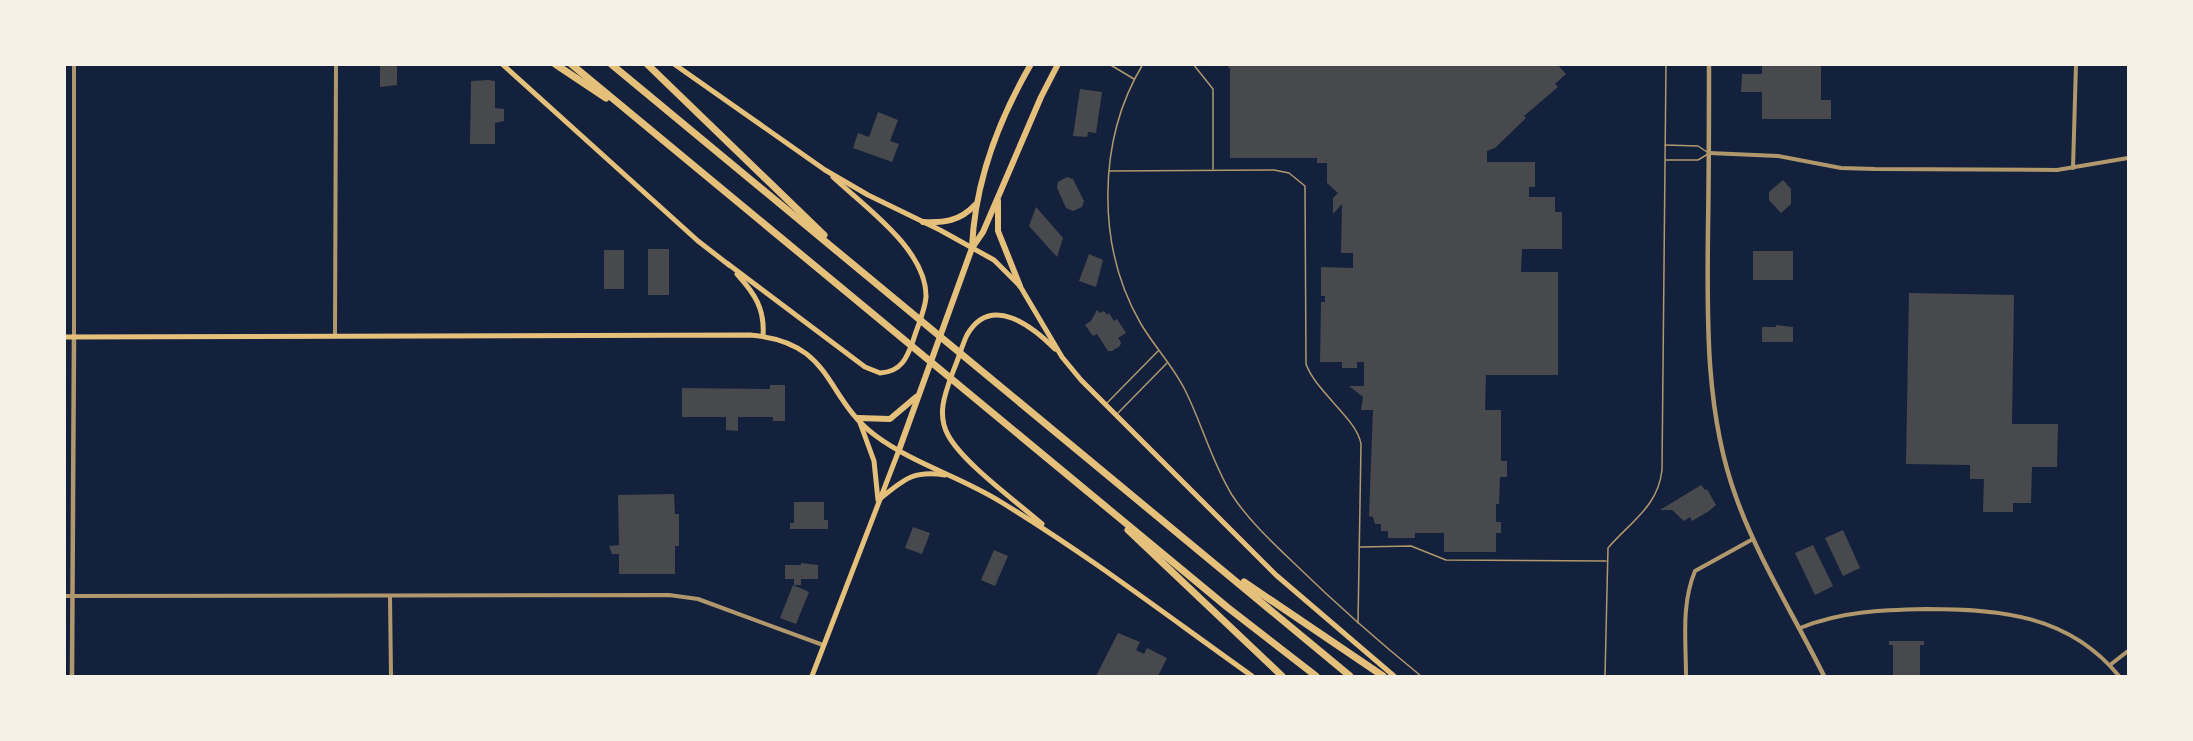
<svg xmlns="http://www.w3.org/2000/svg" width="2193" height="741" font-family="'PT Sans Narrow',sans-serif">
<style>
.building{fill:#48494c}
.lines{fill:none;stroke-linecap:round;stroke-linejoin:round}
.service{stroke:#b1986c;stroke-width:1.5}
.minor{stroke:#b1986c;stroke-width:4}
.tertiary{stroke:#b1986c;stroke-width:4.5}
.secondary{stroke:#e5c07b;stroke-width:5}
.primary{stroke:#e5c07b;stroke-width:6}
.motorway{stroke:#e5c07b;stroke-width:7}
</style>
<rect width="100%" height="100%" fill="#14213d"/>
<g class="building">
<polygon points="380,64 397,64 397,85 380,87"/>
<polygon points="1226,64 1557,64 1566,74 1555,84 1558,87 1524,116 1526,118 1495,148 1487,151 1487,162 1535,162 1535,187 1529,187 1529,197 1555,197 1555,212 1562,212 1562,249 1522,249 1521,272 1558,272 1558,375 1486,375 1485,410 1501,410 1501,461 1507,461 1507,477 1500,477 1499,504 1496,504 1496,522 1501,522 1501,533 1496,533 1496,552 1444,552 1444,533 1415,533 1415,538 1388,538 1388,531 1381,531 1381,524 1375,524 1373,517 1369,516 1373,410 1361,410 1363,397 1349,386 1364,386 1364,362 1357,362 1357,368 1342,368 1342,362 1320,362 1321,302 1325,302 1325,296 1321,296 1321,267 1353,268 1353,253 1341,253 1342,204 1333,214 1333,198 1338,193 1327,183 1327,163 1317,163 1317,158 1230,158 1230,69"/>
<polygon points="1762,64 1821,64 1821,100 1831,100 1831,119 1762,119 1762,92 1741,92 1742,74 1762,74"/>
<polygon points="488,80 495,81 495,108 504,109 504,121 495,123 495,144 470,144 471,81"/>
<polygon points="1080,89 1102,92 1096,133 1088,132 1087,137 1073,136"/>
<polygon points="878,112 898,120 890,141 899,144 892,162 853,148 858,133 869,137"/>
<polygon points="1067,177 1073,179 1084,201 1082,207 1073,211 1066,208 1057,188 1058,182"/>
<polygon points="1783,180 1791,189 1791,204 1781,213 1769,200 1769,192"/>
<polygon points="1036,207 1063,238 1057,257 1029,226"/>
<rect x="648" y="249" width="21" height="46"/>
<rect x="604" y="250" width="20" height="39"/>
<rect x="1753" y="251" width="40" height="29"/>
<polygon points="1089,254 1103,260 1096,287 1079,281"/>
<polygon points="1909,293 2014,295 2012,424 2058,424 2057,467 2032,467 2031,503 2013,503 2013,512 1983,512 1984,479 1970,479 1970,465 1906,464"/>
<polygon points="1097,310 1100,313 1104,311 1107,315 1109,313 1114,321 1117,319 1126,333 1118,338 1121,342 1120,346 1112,351 1108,351 1097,334 1093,336 1085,325 1091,321"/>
<polygon points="1776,325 1793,327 1793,342 1762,342 1762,327 1776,327"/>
<polygon points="770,385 785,385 785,421 773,421 773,417 738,417 738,431 726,430 726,417 682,417 682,388 770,389"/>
<polygon points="1701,485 1705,490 1707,489 1716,505 1709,511 1692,521 1690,517 1684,521 1672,510 1660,510"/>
<polygon points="674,494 675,514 679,514 679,546 675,546 675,574 619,574 619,554 612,554 609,546 619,545 618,495"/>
<polygon points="794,502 824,502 824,520 828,520 828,529 790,529 790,523 794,523"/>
<polygon points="913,527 930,533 922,554 905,548"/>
<polygon points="1843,530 1860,568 1843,576 1825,538"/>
<polygon points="1813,545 1833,586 1815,595 1795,553"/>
<polygon points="994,550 1008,556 995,586 981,580"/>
<polygon points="801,563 818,565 818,579 801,579 801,585 794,585 794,579 785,579 785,565 801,565"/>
<polygon points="793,585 809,592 796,624 780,618"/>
<polygon points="1118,633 1140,642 1136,650 1144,654 1147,648 1167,658 1158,676 1096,676"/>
<polygon points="1889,641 1924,641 1924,645 1920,645 1920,676 1893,676 1893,645 1889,645"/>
</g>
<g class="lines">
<g class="service">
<polyline points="1109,64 1134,79"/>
<path d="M1143 64C1097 140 1096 247 1141 324 1154 346 1172 365 1184 388 1202 423 1211 461 1232 495 1249 521 1274 544 1296 565 1336 604 1378 641 1421 676"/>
<polyline points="1193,64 1213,89 1213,169"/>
<polyline points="1665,145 1698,146 1707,152"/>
<polyline points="1666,160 1698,160 1708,154"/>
<path d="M1109 171 1274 170 1289 173 1305 186 1306 364C1316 392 1357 419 1361 444L1358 623"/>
<polyline points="1107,403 1158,351"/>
<polyline points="1118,413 1167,363"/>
<polyline points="1360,547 1411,546 1446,560 1606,561"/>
<path d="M1605 676 1608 548C1630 522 1658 507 1662 470L1666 64"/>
</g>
<g class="minor">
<polyline points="74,64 74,337"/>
<polyline points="1709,153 1778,156 1841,168 1875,169 2057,170 2128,158"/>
<polyline points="2073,168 2076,64"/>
<polyline points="335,336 336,64"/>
<polyline points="64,596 669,595 698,599 823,645"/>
<polyline points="390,597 391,676"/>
<path d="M1800 628C1842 611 1882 610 1927 609 2000 609 2069 615 2119 676"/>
<polyline points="2110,665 2128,651"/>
<path d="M1686 676C1686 640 1681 605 1695 571L1753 539"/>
</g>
<g class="tertiary">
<path d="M1709 64C1709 119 1709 173 1708 228 1707 316 1705 413 1736 497 1758 559 1795 617 1824 676"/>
<polyline points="72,676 74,337"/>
</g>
<g class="secondary">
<polyline points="502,64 698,241 729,265"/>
<polyline points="674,64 825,170 868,195 940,230 994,260 1020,286 1062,357 1081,380 1276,575 1394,676"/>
<path d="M728 264 865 367 880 373C901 372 907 358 913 341 917 327 925 311 926 297 927 250 865 207 833 177"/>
<path d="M737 274C755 294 765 309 763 336"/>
<path d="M64 337 750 335C835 342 823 397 876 436 914 464 961 477 1001 502 1088 555 1169 617 1252 676"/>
<polyline points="859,420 874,461 878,500"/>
<path d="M881 498C904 479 914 470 945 475"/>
<path d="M1042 524C1017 502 963 463 948 435 936 413 946 391 954 369 959 358 962 345 967 335 991 293 1033 327 1055 349"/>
<polyline points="812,676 899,450"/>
</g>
<g class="primary">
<polyline points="998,201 998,231 1020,286"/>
<path d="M923 222C944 223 960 221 975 205"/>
<path d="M972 247C975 183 999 119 1031 64"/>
<polyline points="858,418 890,419 916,397"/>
<polyline points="899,450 972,248 983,232 1041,97 1058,64"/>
</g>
<g class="motorway">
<polyline points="555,64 606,98"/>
<polyline points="571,64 1227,607 1316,676"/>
<polyline points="611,64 1350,676"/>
<polyline points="647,64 824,235"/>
<polyline points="1128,530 1282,676"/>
<polyline points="1244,582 1383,676"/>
</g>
</g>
<rect width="2193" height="741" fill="none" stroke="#f6f1e7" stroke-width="132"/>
</svg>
